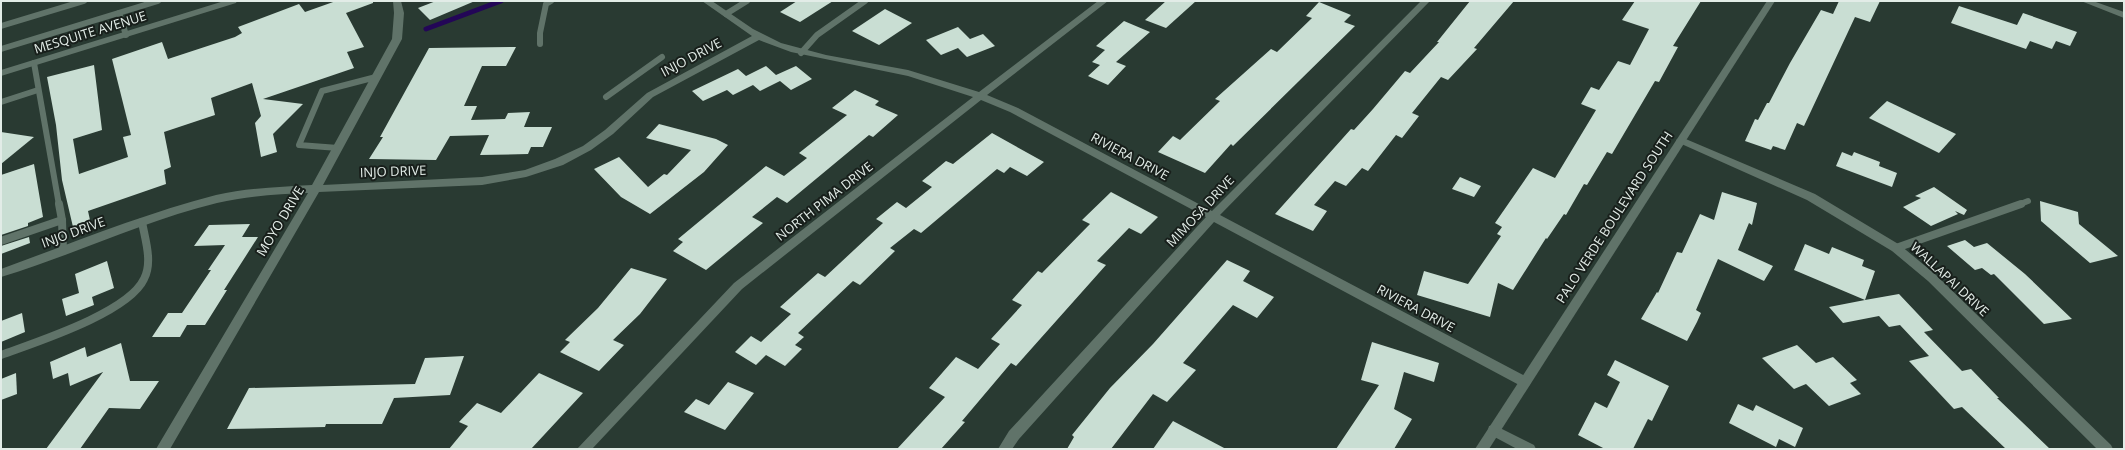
<svg xmlns="http://www.w3.org/2000/svg" width="2125" height="450" font-family="'Open Sans',sans-serif">
<style>
.lines{fill:none;stroke-linecap:round;stroke-linejoin:round}
.stream{stroke:#230657;stroke-width:5}
.building{fill:#c9ded3}
.service-far1{stroke:#607369;stroke-width:6}
.service{stroke:#607369;stroke-width:8}
.minor{fill:#607369;fill-rule:evenodd}
.tertiary{fill:#607369;fill-rule:evenodd}
.secondary{fill:#607369;fill-rule:evenodd}
.labels{text-anchor:middle;stroke-width:4;stroke-linejoin:round;paint-order:stroke}
.street-label{font-size:13px;fill:#e2ece7;stroke:#181f1b}
</style>
<rect width="100%" height="100%" fill="#293a32"/>
<g class="lines">
<polyline class="stream" points="426,29 501,1"/>
</g>
<g class="building">
<polygon points="336,1 373,1 373,3 346,13 364,47 347,52 354,68 263,99 303,104 273,134 277,152 261,157 255,123 261,116 252,83 211,98 215,115 164,132 171,167 164,170 166,184 88,211 90,220 73,227 62,180 56,125 47,77 94,65 102,130 73,139 79,174 128,157 123,137 131,135 112,59 162,42 168,59 235,37 242,33 238,27 299,4 305,12"/>
<polygon points="436,1 475,1 430,20 418,8"/>
<polygon points="797,1 833,1 800,22 780,12"/>
<polygon points="1166,1 1196,1 1166,28 1145,20"/>
<polygon points="1470,1 1514,1 1474,48 1477,49 1448,80 1441,77 1412,113 1419,116 1402,138 1396,135 1368,171 1362,168 1346,186 1335,181 1314,205 1327,211 1313,231 1275,214 1351,129 1354,130 1373,109 1405,71 1410,73 1439,42 1437,42"/>
<polygon points="1635,1 1701,1 1673,46 1678,47 1659,82 1655,81 1612,154 1607,152 1587,185 1584,184 1566,215 1564,214 1547,239 1546,238 1513,290 1498,283 1490,317 1417,295 1424,271 1468,284 1501,236 1497,234 1502,227 1495,223 1533,168 1555,178 1596,110 1581,104 1591,87 1599,90 1618,61 1630,65 1649,29 1622,20"/>
<polygon points="1839,1 1880,1 1870,22 1855,17 1804,126 1797,123 1785,150 1773,146 1771,150 1745,141 1755,119 1758,120 1767,103 1769,103 1790,63 1821,10 1833,14"/>
<polygon points="1319,2 1351,15 1344,22 1355,26 1233,146 1231,144 1205,173 1158,152 1173,136 1180,140 1220,101 1215,99 1271,49 1277,52 1312,18 1306,16"/>
<polygon points="1959,6 2017,25 2023,13 2077,32 2070,46 2056,41 2052,49 2030,41 2026,49 1951,23"/>
<polygon points="885,9 912,23 879,45 852,31"/>
<polygon points="1124,21 1150,32 1116,62 1126,66 1108,85 1088,76 1100,65 1092,62 1105,50 1096,46"/>
<polygon points="958,27 970,39 983,34 995,46 967,57 958,48 941,55 926,40"/>
<polygon points="516,47 506,66 482,66 464,106 477,106 471,120 505,119 508,113 530,112 524,127 552,127 543,147 531,147 528,154 480,155 489,135 450,136 436,160 369,159 383,137 380,137 429,48"/>
<polygon points="766,66 776,75 796,66 812,79 791,90 780,81 760,91 753,85 733,95 727,90 703,101 692,91 738,69 746,76"/>
<polygon points="855,90 879,101 875,105 898,115 873,137 869,135 787,203 777,197 752,217 763,223 706,270 673,251 683,242 678,239 766,166 784,176 807,158 799,153 847,115 832,108"/>
<polygon points="1887,101 1956,134 1939,153 1869,118"/>
<polygon points="659,124 716,139 728,145 704,172 650,214 621,197 594,169 619,157 648,187 664,174 667,175 691,150 646,138"/>
<polygon points="1,132 34,137 1,164"/>
<polygon points="992,133 1044,162 1027,176 1010,167 1004,173 997,169 921,233 914,229 890,248 895,251 860,285 853,281 798,333 804,337 795,345 802,349 785,366 766,355 756,365 735,352 751,336 761,342 791,314 780,307 818,273 825,277 883,223 876,219 897,202 906,208 932,187 922,181 946,161 953,164"/>
<polygon points="1842,152 1852,156 1854,152 1880,162 1879,166 1897,173 1892,187 1836,166"/>
<polygon points="34,164 43,217 28,223 28,226 1,235 1,175"/>
<polygon points="1460,177 1481,186 1474,197 1452,189"/>
<polygon points="1934,187 1967,210 1964,215 1955,211 1958,214 1931,226 1903,207 1921,198 1915,196"/>
<polygon points="1111,192 1158,217 1141,234 1129,228 1097,261 1106,265 1016,366 1011,363 962,421 965,422 941,449 897,449 945,397 929,388 956,357 978,369 1000,344 991,339 1022,305 1012,300 1038,271 1042,273 1090,224 1082,220"/>
<polygon points="1722,192 1757,203 1752,225 1749,223 1738,250 1773,266 1764,281 1718,259 1696,310 1701,313 1697,322 1687,341 1641,319 1657,292 1658,293 1677,252 1682,253 1700,214 1714,220"/>
<polygon points="2040,201 2078,212 2079,224 2118,256 2090,263 2041,221"/>
<polygon points="250,224 242,237 258,237 224,290 227,290 205,325 187,325 180,337 152,337 168,313 182,313 211,270 208,270 225,245 194,246 209,225"/>
<polygon points="29,237 30,243 1,254 1,246"/>
<polygon points="1965,240 1974,247 1987,243 2025,274 2072,319 2044,324 1994,274 1991,275 1982,268 1975,270 1947,246"/>
<polygon points="1805,244 1829,254 1832,247 1864,260 1862,266 1875,271 1865,300 1899,294 1933,330 1924,332 1962,371 1971,369 1999,398 1997,398 2050,449 2006,449 1962,407 1954,409 1909,361 1929,356 1900,325 1889,327 1879,316 1843,323 1829,307 1865,300 1794,270"/>
<polygon points="1227,260 1250,271 1243,281 1274,297 1257,318 1233,305 1183,363 1196,370 1167,402 1153,394 1111,449 1067,449 1074,437 1072,435 1110,388 1153,344"/>
<polygon points="107,261 114,288 92,297 94,305 66,316 62,299 79,293 75,274"/>
<polygon points="631,268 667,279 640,314 613,340 624,345 599,371 560,352 570,342 565,340 598,308"/>
<polygon points="22,313 25,332 1,342 1,321"/>
<polygon points="1372,342 1439,363 1434,382 1404,372 1394,409 1412,419 1394,449 1336,449 1379,385 1361,380"/>
<polygon points="121,343 130,381 159,381 140,409 109,408 80,449 46,449 103,372 70,386 68,373 53,379 50,362 85,347 87,357"/>
<polygon points="1797,345 1816,363 1833,357 1857,380 1850,383 1861,394 1829,406 1806,384 1794,389 1762,358"/>
<polygon points="464,356 450,395 394,398 382,424 326,424 325,427 227,429 249,388 415,384 425,358"/>
<polygon points="1615,360 1669,386 1652,421 1648,419 1633,449 1605,449 1578,435 1595,402 1607,408 1620,382 1607,375"/>
<polygon points="16,373 17,394 1,400 1,379"/>
<polygon points="539,373 583,393 531,449 449,449 468,426 459,422 477,403 501,413"/>
<polygon points="728,382 754,393 725,430 684,412 696,399 709,405"/>
<polygon points="1738,404 1753,411 1756,405 1803,428 1795,447 1779,439 1776,447 1729,423"/>
<polygon points="1173,421 1226,449 1153,449"/>
</g>
<g class="lines">
<g class="service-far1">
<polyline points="119,13 126,35"/>
<polyline points="726,14 747,1"/>
<polyline points="1,26 84,1"/>
<polyline points="540,44 540,33 546,4 551,1"/>
<polyline points="1,49 158,1"/>
<polyline points="801,53 817,35 865,1"/>
<polyline points="34,63 59,205"/>
<polyline points="606,97 662,57"/>
<polyline points="1,102 38,90"/>
<polyline points="338,148 299,145 322,91 376,77"/>
<polyline points="2018,205 2028,201"/>
</g>
<g class="service">
<polyline points="59,204 62,220 63,251"/>
<polyline points="1,241 62,220"/>
<polyline points="1896,248 2021,204"/>
<path d="M1 355C36 342 128 313 144 279 153 262 145 239 142 222"/>
</g>
<g class="minor">
<path d="M393 1H401L404 13 402 39 323 185 482 177 525 170 555 159 583 146 605 130 647 93 752 36 702 1H712L753 29 781 43 826 55 908 70 979 92 1098 1H1108L987 95 1018 108 1212 211 1421 1H1430L1220 215 1529 378 1531 382 1529 386 1525 387 1521 386 1214 222 1019 439 1012 449H998L1009 431 1206 217 1010 112 981 100 742 289 592 449H577L734 283 973 97 908 76 791 52 759 40 653 97 613 134 591 150 563 165 526 177 482 185 319 192 170 449H156L308 193C278 194 247 196 217 203 143 221 74 255 1 277V269C72 243 143 214 216 195 247 188 280 187 312 185L392 39 394 13Z"/>
<polygon points="2081,1 2093,1 2124,12 2124,18"/>
<polygon points="1681,137 1815,194 1900,245 1936,275 2111,445 2113,449 2097,449 1928,281 1892,251 1807,200 1677,142 1676,140"/>
<polygon points="1494,425 1534,445 1536,449 1517,449 1489,434 1488,430 1489,426"/>
</g>
<polygon class="tertiary" points="224,1 237,1 236,3 1,76 1,70"/>
<polygon class="secondary" points="1767,1 1775,1 1489,449 1475,449"/>
</g>
<g class="labels">
<g class="street-label">
<text transform="translate(90 32) rotate(-17)" y="5">MESQUITE AVENUE</text>
<text transform="translate(691 57) rotate(-28)" y="5">INJO DRIVE</text>
<text transform="translate(1130 156) rotate(28)" y="5">RIVIERA DRIVE</text>
<text transform="translate(393 171) rotate(-2)" y="5">INJO DRIVE</text>
<text transform="translate(824 201) rotate(-38)" y="5">NORTH PIMA DRIVE</text>
<text transform="translate(1200 211) rotate(-47)" y="5">MIMOSA DRIVE</text>
<text transform="translate(1614 217) rotate(-57)" y="5">PALO VERDE BOULEVARD SOUTH</text>
<text transform="translate(280 221) rotate(-59)" y="5">MOYO DRIVE</text>
<text transform="translate(73 232) rotate(-20)" y="5">INJO DRIVE</text>
<text transform="translate(1950 279) rotate(43)" y="5">WALLAPAI DRIVE</text>
<text transform="translate(1416 308) rotate(28)" y="5">RIVIERA DRIVE</text>
</g>
</g>
<rect width="2125" height="450" fill="none" stroke="#e2ece7" stroke-width="4"/>
</svg>
